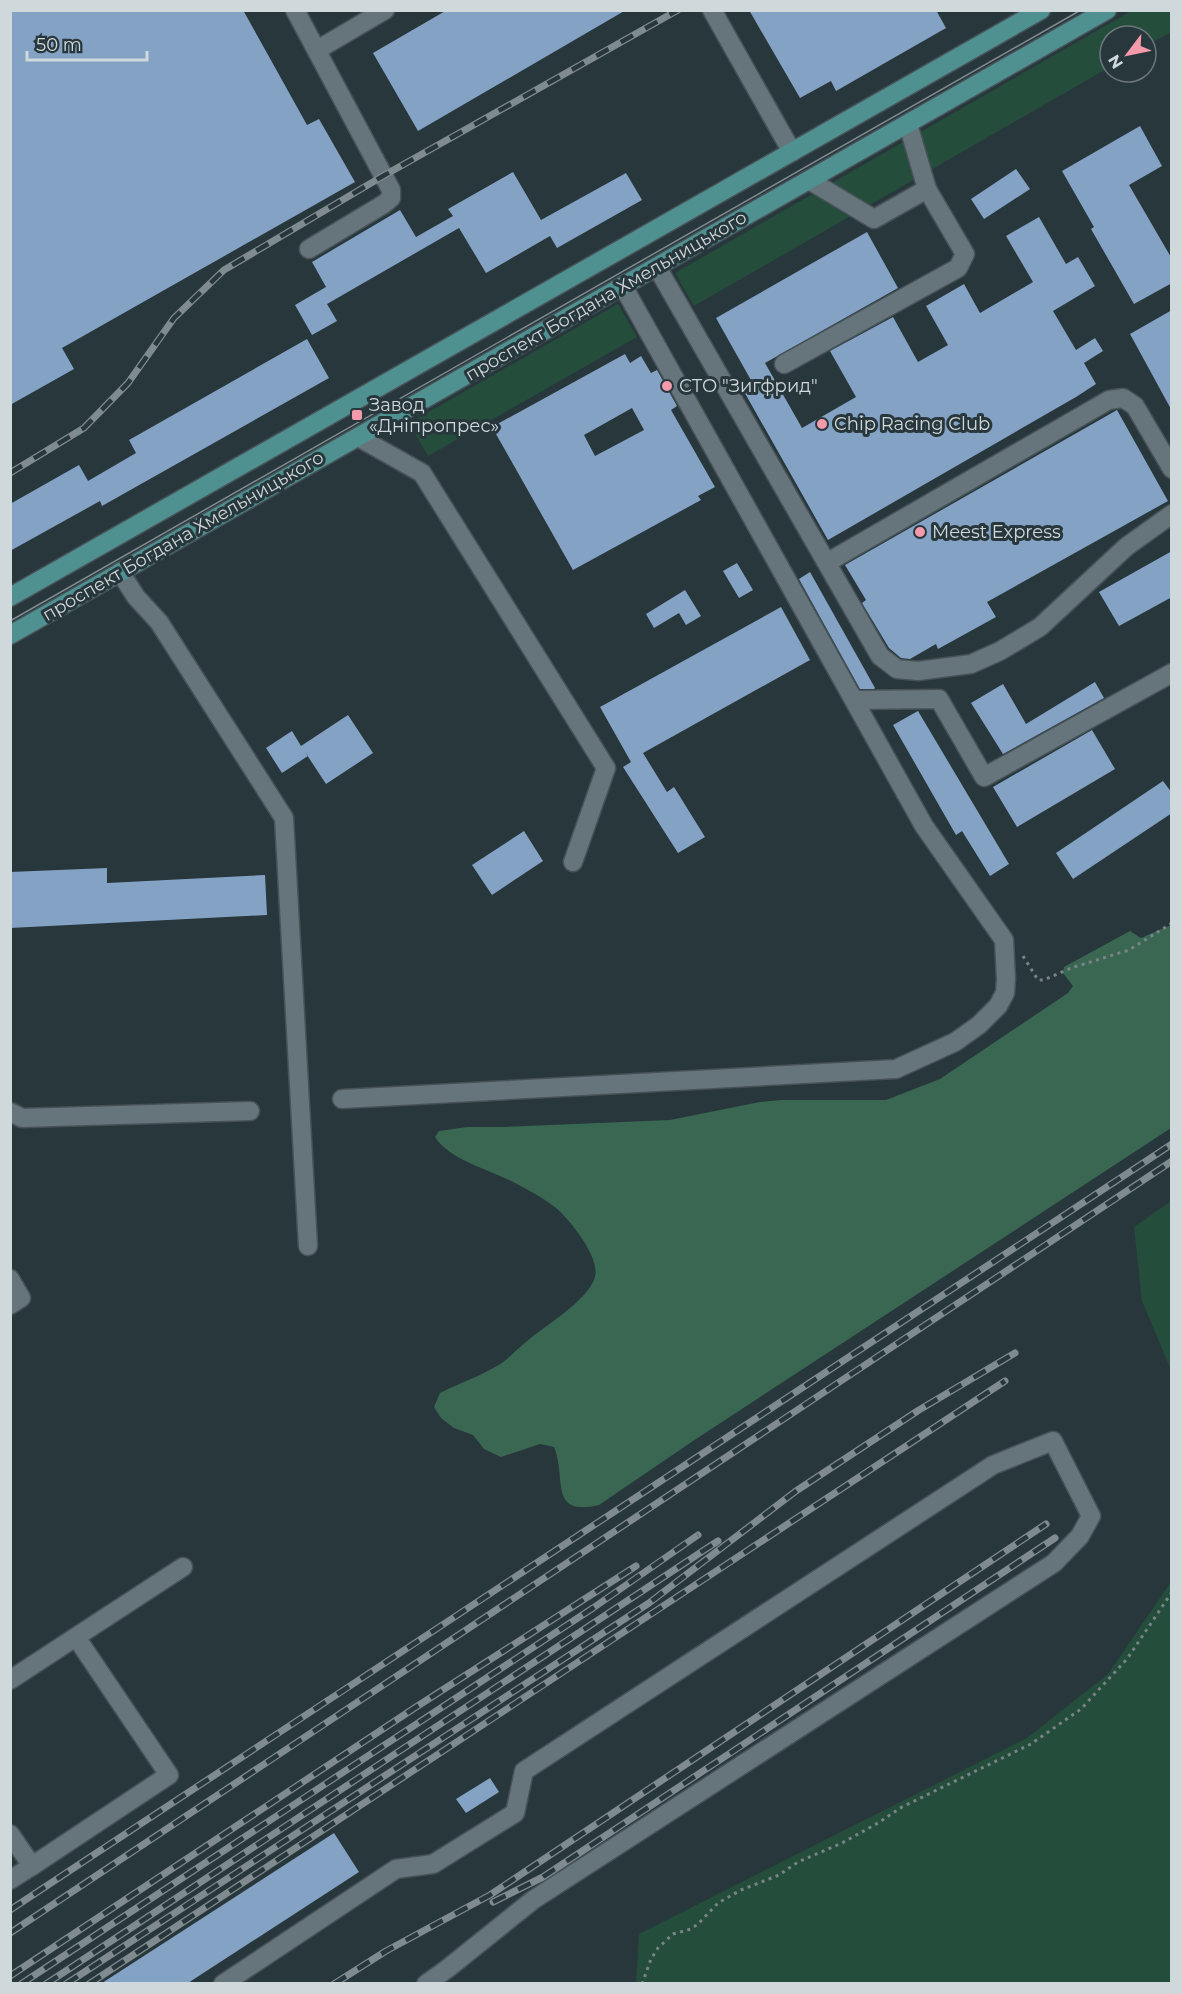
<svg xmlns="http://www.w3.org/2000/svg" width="1182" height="1994" font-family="Montserrat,sans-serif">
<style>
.green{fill:#244d3b}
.forest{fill:#396752}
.building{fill:#83a2c4;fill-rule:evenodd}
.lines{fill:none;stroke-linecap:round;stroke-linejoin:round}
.minor-casing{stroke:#465257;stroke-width:21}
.major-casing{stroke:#465257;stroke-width:21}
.path{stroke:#788488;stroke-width:3;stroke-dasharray:3 4.5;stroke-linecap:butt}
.minor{stroke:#66757b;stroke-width:18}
.major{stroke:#4f9091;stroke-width:18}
.tram{stroke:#7f8b8f;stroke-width:1.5}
.rail-casing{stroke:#7f8b8f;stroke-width:7}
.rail{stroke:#28373c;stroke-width:4.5;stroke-dasharray:14;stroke-linecap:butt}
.poi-dot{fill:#f39aab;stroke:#28373c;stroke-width:2}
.labels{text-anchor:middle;stroke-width:6;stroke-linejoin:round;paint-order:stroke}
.street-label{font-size:18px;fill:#cfd8db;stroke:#28373c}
.poi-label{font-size:18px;fill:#cfd8db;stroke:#28373c;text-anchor:start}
</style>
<rect width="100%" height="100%" fill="#28373c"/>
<g class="green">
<polygon points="1131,11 1171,11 1171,32 1146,46 1146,36 1110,36 1110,67 694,306 675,273"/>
<polygon points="618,304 637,337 428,456 409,423"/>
<polygon points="1171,1201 1171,1370 1142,1301 1134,1227"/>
<polygon points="1171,1582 1171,1983 636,1983 639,1934 1027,1738 1108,1674"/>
</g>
<path class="forest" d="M1171 925V1128L693 1441 599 1505C548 1517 567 1478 554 1447L540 1444 501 1457 484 1449 473 1435 454 1428 441 1418 434 1407 440 1393C460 1383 483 1375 502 1363 510 1357 518 1348 526 1342 544 1326 588 1301 595 1277 600 1257 570 1220 556 1208 545 1199 530 1191 517 1184 492 1170 450 1161 435 1137L439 1131 467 1127H504L670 1120 760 1102 781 1100H886L940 1079 1068 993 1073 986 1063 973 1064 967 1130 931 1141 938Z"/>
<g class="building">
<polygon points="10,10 243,10 307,125 319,119 355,182 62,348 74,369 10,405"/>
<polygon points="447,10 626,10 418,131 373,53"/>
<polygon points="749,10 936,10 946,28 836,91 831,81 800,98"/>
<polygon points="1140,126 1162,166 1129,185 1172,259 1172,283 1134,304 1091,229 1094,227 1062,171"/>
<polygon points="1016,169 1030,189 984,219 971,199"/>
<polygon points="513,172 541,220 626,173 642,200 557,248 550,236 486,273 459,228 327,304 337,321 312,335 295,305 326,287 312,262 400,210 416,237 453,216 448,209"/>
<polygon points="1039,217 1066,264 1078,257 1095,286 1053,311 1076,350 1095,338 1103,351 1084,363 1096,384 1076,397 828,540 742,388 752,382 716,318 867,232 898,288 765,363 802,428 856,397 830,351 893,317 918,362 948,345 926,306 964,284 980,313 1033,282 1006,236"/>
<polygon points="1172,310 1172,411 1130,334"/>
<polygon points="307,339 329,378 102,506 100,501 10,551 10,504 79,465 88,481 136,453 129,440"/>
<path d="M625 354 630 363 641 356 651 373 657 370 677 406 671 410 715 487 698 496 701 500 573 570 492 427ZM632 408 644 430 595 456 584 435Z"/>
<polygon points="1117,410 1168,501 987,602 996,617 938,649 936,644 910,659 901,658 889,648 862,603 866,600 845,565"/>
<polygon points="1172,551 1172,597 1119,626 1099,592"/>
<polygon points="737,563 753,590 739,598 723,571"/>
<polygon points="810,572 875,688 874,689 860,689 799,579"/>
<polygon points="685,590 701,616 686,625 679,613 654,628 646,614"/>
<polygon points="781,607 810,660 643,753 667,792 674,787 705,837 678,853 623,767 631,762 600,707"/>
<polygon points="1095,682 1104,698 1003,754 971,703 1003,684 1026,724"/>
<polygon points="918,711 1009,864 990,876 962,831 956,835 893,725"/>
<polygon points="348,715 373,753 326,784 305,752 308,756 282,773 266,748 292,731 301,746"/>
<polygon points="1092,730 1115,769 1017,827 993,787"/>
<polygon points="1163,781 1172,793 1172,813 1073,879 1056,853"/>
<polygon points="524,831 543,861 492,895 472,865"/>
<polygon points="107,868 107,883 265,875 267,915 10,928 10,872"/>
<polygon points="490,1778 499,1792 466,1813 456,1799"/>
<polygon points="334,1833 359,1872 188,1983 102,1983"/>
</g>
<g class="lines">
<g class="minor-casing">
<g id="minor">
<polyline points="295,10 391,190 391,198 384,204 309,249"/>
<polyline points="712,10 792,152"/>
<polyline points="317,50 385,10"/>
<polyline points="809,180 874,219 927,189"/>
<polyline points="657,267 880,656 897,669 918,671 971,664 1000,651 1040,627 1126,547 1172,514"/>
<polyline points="784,364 958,268 965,254 927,189 908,124"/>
<polyline points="358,437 422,473 606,768 573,862"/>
<polyline points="828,562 1109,400 1123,398 1135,406 1172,469"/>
<polyline points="120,572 136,597 159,622 284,818 308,1246"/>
<polyline points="854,700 939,699 984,777 1172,673"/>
<polyline points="342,1099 896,1069 955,1042 979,1025 998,1006 1005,993 1006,979 1004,940 924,826 623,286"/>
<polyline points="10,1112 22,1118 250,1111"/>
<polyline points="10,1279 21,1298 10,1305"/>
<polyline points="10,1680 183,1567"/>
<polyline points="10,1834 32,1866 10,1880"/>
<polyline points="32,1866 169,1775 76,1637"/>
<polyline points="223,1984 396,1869 433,1864 515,1813 524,1771 993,1465 1053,1441 1091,1516 1080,1536 1054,1563 533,1900 447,1969 426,1984"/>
</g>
</g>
<g class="major-casing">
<g id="major">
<polyline points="10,597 1041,10"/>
<polyline points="10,635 1107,10"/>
</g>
</g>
<g class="path">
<polyline points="1023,956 1038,980 1044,980 1071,968 1129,950 1172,923"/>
<polyline points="642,1984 651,1959 658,1948 673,1934 691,1929 698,1924 718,1903 741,1890 779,1875 798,1862 842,1843 878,1823 902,1807 1031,1744 1081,1709 1127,1659 1172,1592"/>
</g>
<use href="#minor" class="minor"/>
<use href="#major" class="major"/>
<polyline class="tram" points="10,621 1081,10"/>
<g class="rail-casing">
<g id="rail">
<polyline points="10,473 84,428 128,383 174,318 224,270 383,176 678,10"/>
<polyline points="493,1902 543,1877 1055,1538"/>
<polyline points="10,1910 1172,1144"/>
<polyline points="10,1933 1172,1161"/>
<polyline points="10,1976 416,1707 636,1566"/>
<polyline points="21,1984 593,1608 698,1535"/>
<polyline points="46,1984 718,1541"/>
<polyline points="66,1984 649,1603 796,1491 919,1410 1015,1353"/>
<polyline points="89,1984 1005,1381"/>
<polyline points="334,1984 386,1951 490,1895 1046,1524"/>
</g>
</g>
<use href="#rail" class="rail"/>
</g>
<g class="poi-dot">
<circle cx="667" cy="386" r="6"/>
<rect x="351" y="409" width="12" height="12" rx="3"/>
<circle cx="822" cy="424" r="6"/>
<circle cx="920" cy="532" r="6"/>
</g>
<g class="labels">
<g class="street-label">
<text transform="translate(606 296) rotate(-30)" y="6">проспект Богдана Хмельницького</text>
<text transform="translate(183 536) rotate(-30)" y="6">проспект Богдана Хмельницького</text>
</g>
<g class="poi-label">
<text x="679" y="392">СТО "Зигфрид"</text>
<text x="369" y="411">Завод<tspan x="369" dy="21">«Дніпропрес»</tspan></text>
<text x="834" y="430">Chip Racing Club</text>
<text x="932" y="538">Meest Express</text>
</g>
</g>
<rect width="1182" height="1994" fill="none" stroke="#cfd8db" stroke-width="24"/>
<g transform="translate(1128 54) rotate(238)"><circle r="28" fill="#28373c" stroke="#6b777c" stroke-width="1.5"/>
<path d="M0-4.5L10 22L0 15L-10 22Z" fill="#f39aab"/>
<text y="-9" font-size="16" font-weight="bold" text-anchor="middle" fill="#cfd8db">N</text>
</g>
<path d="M27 51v9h120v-9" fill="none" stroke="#cfd8db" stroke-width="3"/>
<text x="36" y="51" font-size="18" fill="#cfd8db" stroke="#28373c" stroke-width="4.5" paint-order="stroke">50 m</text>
</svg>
